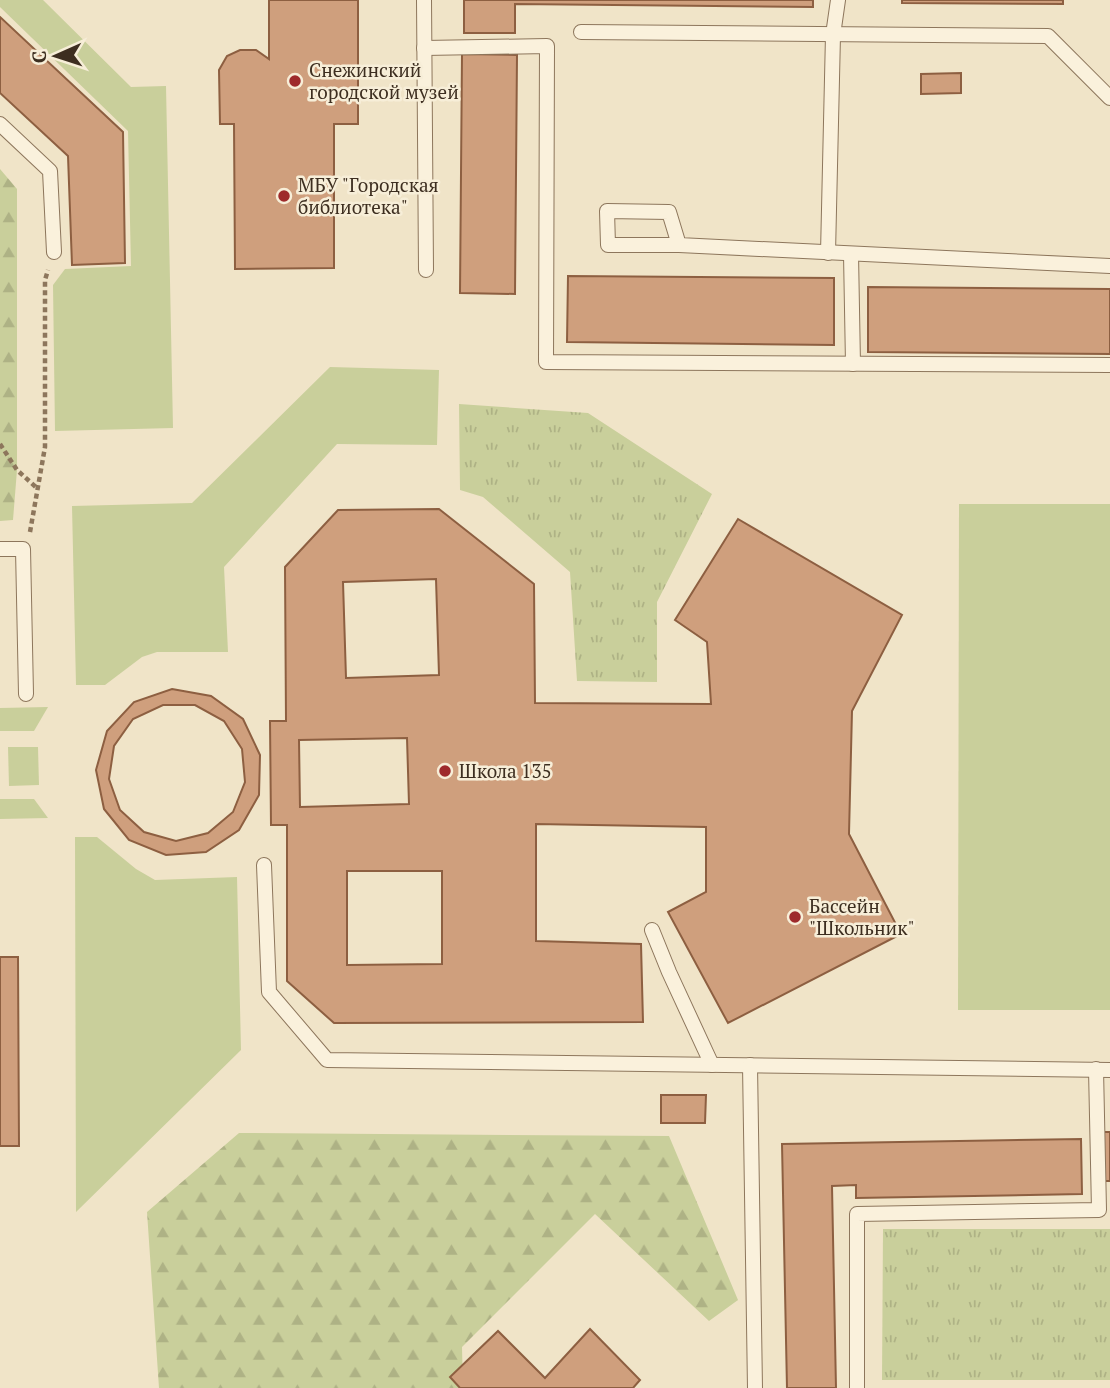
<svg xmlns="http://www.w3.org/2000/svg" width="1110" height="1388" font-family="'PT Serif',serif">
<style>
.grass{fill:#c9cf9b}
.forest{fill:url(#forest-firs)}
.park{fill:url(#park-tufts)}
.building{fill:#cf9f7d;stroke:#8d5f41;stroke-width:2;fill-rule:evenodd}
.lines{fill:none;stroke-linecap:round;stroke-linejoin:round}
.lane-casing{stroke:#8d765c;stroke-width:16}
.path{stroke:#8d765c;stroke-width:4.5;stroke-dasharray:5 3.5;stroke-linecap:butt}
.lane{stroke:#faf1dc;stroke-width:14}
.poi-dot{fill:#9e2a2b;stroke:#f7eed8;stroke-width:2.5}
.labels{text-anchor:middle;stroke-width:5;stroke-linejoin:round;paint-order:stroke}
.poi-label{font-size:19px;fill:#3d2e20;stroke:#f7eed8;text-anchor:start}
</style>
<defs>
<pattern id="forest-firs" width="22" height="20" patternUnits="userSpaceOnUse" patternTransform="scale(1.75)"><rect width="22" height="20" fill="#c9cf9b"/><path d="M5 1l3.5 6h-7zM16 11l3.5 6h-7z" fill="#aeb285"/></pattern>
<pattern id="park-tufts" width="24" height="20" patternUnits="userSpaceOnUse" patternTransform="scale(1.75)"><rect width="24" height="20" fill="#c9cf9b"/><path d="M3 7l-1-3M5 7V3M7 7l1-3M15 17l-1-3M17 17v-4M19 17l1-3" fill="none" stroke="#aeb285"/></pattern>
</defs>
<rect width="100%" height="100%" fill="#f0e4c8"/>
<g class="grass">
<polygon points="0,0 43,0 131,87 166,86 173,428 55,431 53,285 65,269 131,266 128,131 0,7"/>
<polygon points="330,367 439,370 437,445 337,444 224,567 228,652 157,652 142,657 105,685 76,685 72,506 192,503"/>
<polygon points="959,504 1110,504 1110,1010 958,1010"/>
<polygon points="48,707 34,731 0,731 0,708"/>
<polygon points="8,747 38,747 39,785 9,786"/>
<polygon points="0,799 34,799 48,818 0,819"/>
<polygon points="97,837 136,869 155,880 237,877 241,1050 76,1212 75,837"/>
</g>
<g class="forest">
<polygon points="0,169 17,189 17,470 13,520 0,521"/>
<polygon points="239,1133 669,1136 738,1300 709,1321 595,1214 462,1347 463,1388 159,1388 147,1212"/>
</g>
<g class="park">
<polygon points="459,404 588,413 712,494 657,602 657,682 577,681 570,572 483,497 460,490"/>
<polygon points="883,1229 1110,1229 1110,1380 882,1380"/>
</g>
<g class="building">
<polygon points="269,0 358,0 358,124 334,124 334,268 235,269 234,124 220,124 219,70 227,56 240,50 256,50 269,59"/>
<polygon points="464,0 813,0 813,7 515,4 515,33 464,33"/>
<polygon points="902,0 1063,0 1063,4 902,3"/>
<polygon points="0,17 123,132 125,263 72,265 68,156 0,93"/>
<polygon points="462,54 517,55 515,294 460,293"/>
<polygon points="961,73 961,93 921,94 921,74"/>
<polygon points="568,276 834,278 834,345 567,342"/>
<polygon points="868,287 1110,289 1110,354 868,352"/>
<path d="M439 509 534 584 535 703 711 704 707 642 675 620 738 519 902 615 852 711 849 834 901 934 728 1023 668 912 706 892V827L536 824V941L641 944 643 1022 334 1023 287 981V825H271L270 721H286L285 567 338 510ZM436 579 439 675 346 678 343 582ZM407 738 409 804 300 807 299 740ZM347 871H442V964L347 965Z"/>
<path d="M172 689 211 696 243 719 260 755 259 795 239 830 206 852 166 855 129 840 104 809 96 770 107 731 134 702ZM163 705H195L224 721 242 749 245 782 233 812 208 833 176 841 144 832 120 810 109 779 114 746 133 719Z"/>
<polygon points="0,957 18,957 19,1146 0,1146"/>
<polygon points="661,1095 706,1095 705,1123 661,1123"/>
<rect x="1104" y="1132" width="6" height="49"/>
<polygon points="1081,1139 1082,1194 856,1198 856,1185 832,1186 836,1388 787,1388 782,1144"/>
<polygon points="590,1329 640,1380 633,1388 460,1388 450,1377 498,1331 545,1378"/>
</g>
<g class="lines">
<g class="lane-casing">
<g id="lane">
<polyline points="424,0 426,270"/>
<polyline points="581,32 1048,36 1110,98"/>
<polyline points="424,48 547,46 546,362 1110,365"/>
<polyline points="0,124 50,171 54,252"/>
<polyline points="679,245 669,212 607,211 608,245 679,245 1110,266"/>
<polyline points="828,253 833,35 838,0"/>
<polyline points="851,254 853,364"/>
<polyline points="0,549 23,549 26,694"/>
<polyline points="264,865 269,992 327,1060 1110,1070"/>
<polyline points="652,930 669,972 712,1065"/>
<polyline points="750,1065 755,1388"/>
<polyline points="857,1388 857,1214 1099,1210 1096,1069"/>
</g>
</g>
<g class="path">
<polyline points="0,444 17,470 38,489"/>
<polyline points="30,532 45,447 45,280 48,270"/>
</g>
<use href="#lane" class="lane"/>
</g>
<g class="poi-dot">
<circle cx="295" cy="81" r="7"/>
<circle cx="284" cy="196" r="7"/>
<circle cx="445" cy="771" r="7"/>
<circle cx="795" cy="917" r="7"/>
</g>
<g class="labels">
<g class="poi-label">
<text x="309" y="77">Снежинский<tspan x="309" dy="22">городской музей</tspan></text>
<text x="298" y="192">МБУ "Городская<tspan x="298" dy="22">библиотека"</tspan></text>
<text x="459" y="778">Школа 135</text>
<text x="809" y="913">Бассейн<tspan x="809" dy="22">"Школьник"</tspan></text>
</g>
</g>
<g transform="translate(56 56) rotate(267)" stroke="#f7eed8" stroke-width="5" paint-order="stroke">
<path d="M0-5L12 26L0 18L-12 26Z" fill="#3d2e20"/>
<text y="-10" font-size="19" font-weight="bold" text-anchor="middle" fill="#3d2e20">С</text>
</g>
</svg>
